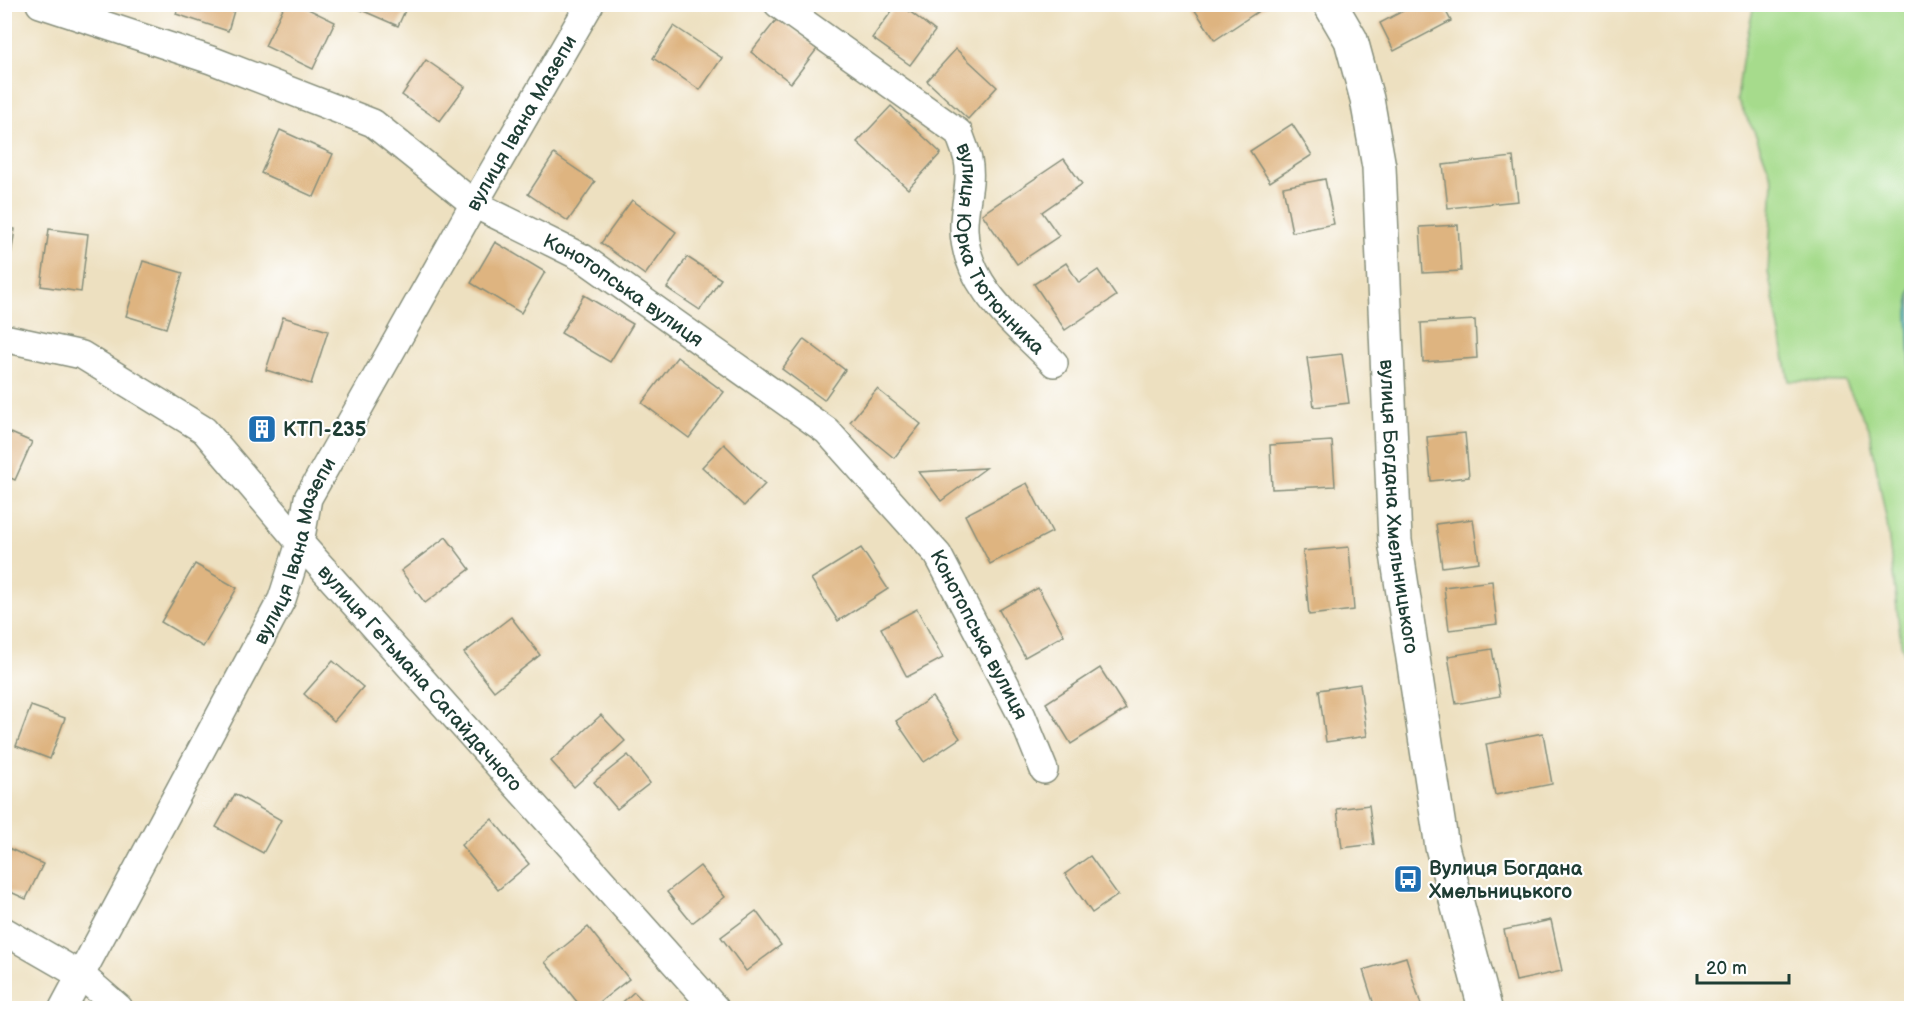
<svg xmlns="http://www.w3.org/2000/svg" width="1916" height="1013" font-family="'Balsamiq Sans',sans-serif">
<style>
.green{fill:#a6db8c;stroke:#628c60;stroke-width:1.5}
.water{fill:#5dcad1;stroke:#3e8482;stroke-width:1.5}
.building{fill:#deb480}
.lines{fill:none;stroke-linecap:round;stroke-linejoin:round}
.minor-casing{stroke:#868e7a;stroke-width:30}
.tertiary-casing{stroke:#868e7a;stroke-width:36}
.minor{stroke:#fff;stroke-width:27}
.tertiary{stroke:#fff;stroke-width:33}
.labels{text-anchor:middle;stroke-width:4.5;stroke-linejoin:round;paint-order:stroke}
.street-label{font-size:20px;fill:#1f3d34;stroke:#fff}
.poi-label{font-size:20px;font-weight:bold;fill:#1f3d34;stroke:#fff;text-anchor:start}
</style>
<rect width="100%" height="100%" fill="#fff"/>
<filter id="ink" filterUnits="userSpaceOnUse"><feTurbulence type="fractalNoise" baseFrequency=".0167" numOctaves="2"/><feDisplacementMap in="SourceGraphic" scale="12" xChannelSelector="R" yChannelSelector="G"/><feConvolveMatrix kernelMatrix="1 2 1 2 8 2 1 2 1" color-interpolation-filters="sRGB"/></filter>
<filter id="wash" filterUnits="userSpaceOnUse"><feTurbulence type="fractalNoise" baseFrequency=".008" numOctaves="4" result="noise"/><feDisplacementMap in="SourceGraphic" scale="24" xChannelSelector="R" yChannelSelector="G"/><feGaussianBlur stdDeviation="1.35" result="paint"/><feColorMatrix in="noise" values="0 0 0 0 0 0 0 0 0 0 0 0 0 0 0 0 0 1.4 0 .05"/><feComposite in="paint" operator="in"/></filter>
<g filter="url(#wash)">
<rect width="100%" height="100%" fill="#ede0c0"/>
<polygon class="green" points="1754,5 1911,5 1912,290 1908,313 1910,365 1907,430 1912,449 1911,673 1901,643 1887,523 1869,428 1845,382 1789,381 1768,271 1773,181 1755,133 1737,100 1742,61"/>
<polygon class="water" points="1911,290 1911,449 1907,430 1910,365 1908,313"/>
<g id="blocks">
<g class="building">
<polygon points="179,4 236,4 228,31 176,14"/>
<polygon points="285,4 298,4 335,22 313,69 265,46"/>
<polygon points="361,4 408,4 398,26 359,9"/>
<polygon points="897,4 900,4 935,31 910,65 872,38"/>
<polygon points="1194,4 1269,4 1215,40 1192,6"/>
<polygon points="1416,4 1442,4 1451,21 1394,51 1380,23"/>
<polygon points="777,19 817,49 791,83 751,52"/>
<polygon points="674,26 722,58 700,90 653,58"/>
<polygon points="956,49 997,87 968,119 927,81"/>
<polygon points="426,60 465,87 440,121 402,95"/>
<polygon points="891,106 941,153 908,189 857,142"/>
<polygon points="1292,124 1312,155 1270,182 1250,151"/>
<polygon points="280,130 333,154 314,197 261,173"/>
<polygon points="554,154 595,182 568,221 528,194"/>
<polygon points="1513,157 1518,201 1448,208 1443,165"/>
<polygon points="1064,159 1082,184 1042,212 1059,236 1017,264 982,214"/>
<polygon points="1325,179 1334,224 1292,232 1283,187"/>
<polygon points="632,200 676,232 645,275 601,243"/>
<polygon points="1458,225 1461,271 1423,273 1420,227"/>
<polygon points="4,227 15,229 6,288 4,288"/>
<polygon points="49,229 88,234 81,292 41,286"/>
<polygon points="495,242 545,272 521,313 471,283"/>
<polygon points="687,257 721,279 700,310 667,288"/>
<polygon points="143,261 183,273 166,328 126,316"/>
<polygon points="1066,263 1079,283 1098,270 1116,296 1065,330 1034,284"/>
<polygon points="584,295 633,324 610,362 561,333"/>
<polygon points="283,317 328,331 311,384 266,370"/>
<polygon points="1475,320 1477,358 1423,362 1421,323"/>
<polygon points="804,339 845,370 824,400 782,369"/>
<polygon points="1342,354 1349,403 1314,407 1307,358"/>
<polygon points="677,357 724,392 689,438 642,403"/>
<polygon points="877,389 921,424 894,458 850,422"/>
<polygon points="254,423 270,424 269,434 254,434"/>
<polygon points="4,430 32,442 15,480 4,475"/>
<polygon points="1465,433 1469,477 1431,481 1427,437"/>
<polygon points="1332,441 1335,486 1272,489 1270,445"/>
<polygon points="724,444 765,484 744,506 702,467"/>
<polygon points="986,468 941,501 919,472"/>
<polygon points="1027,483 1052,532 990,564 965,515"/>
<polygon points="1473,519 1479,562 1442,567 1436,524"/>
<polygon points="446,537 470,569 425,603 401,571"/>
<polygon points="1349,547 1354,610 1309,615 1303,551"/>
<polygon points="861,548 888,589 838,621 811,579"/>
<polygon points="195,564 237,588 203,647 161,622"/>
<polygon points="1492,581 1497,624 1449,630 1444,587"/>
<polygon points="1038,588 1064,635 1025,657 999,610"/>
<polygon points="917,609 943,658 907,677 881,628"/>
<polygon points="511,617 540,655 494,691 464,653"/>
<polygon points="1492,649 1500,696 1456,704 1448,656"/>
<polygon points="333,661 363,687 334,721 304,694"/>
<polygon points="1100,668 1126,709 1071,744 1046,703"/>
<polygon points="1360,684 1367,736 1326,742 1319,690"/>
<polygon points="932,697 960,738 924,762 896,721"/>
<polygon points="31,706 65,718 50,759 16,746"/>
<polygon points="601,715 625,741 574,787 551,761"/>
<polygon points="1543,733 1552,784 1495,795 1486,744"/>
<polygon points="628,755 650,783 617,809 594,782"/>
<polygon points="235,794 281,820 263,853 216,827"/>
<polygon points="1369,805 1374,844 1342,848 1337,809"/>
<polygon points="492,819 529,864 498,890 461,845"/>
<polygon points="4,846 43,864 26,899 4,889"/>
<polygon points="1090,856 1118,895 1092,913 1065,874"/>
<polygon points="700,866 725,897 692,923 667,892"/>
<polygon points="756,911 781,945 746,971 721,937"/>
<polygon points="1551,920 1562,971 1516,981 1504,930"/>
<polygon points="588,927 629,979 592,1008 582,1008 545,962"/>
<polygon points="1406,957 1422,1008 1375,1008 1363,970"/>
<polygon points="634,992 650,1008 616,1008"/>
</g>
</g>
</g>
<g filter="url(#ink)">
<use href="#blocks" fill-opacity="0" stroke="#868e7a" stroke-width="1.5"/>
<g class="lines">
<g class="minor-casing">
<g id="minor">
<path id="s1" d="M40 4 211 60 373 123 474 204 583 258 827 431 938 555 1022 716 1044 770"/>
<path id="s2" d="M778 4 959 133C962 142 966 151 968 160 973 182 963 206 964 229 965 286 1017 325 1054 363"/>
<path id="s3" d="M4 338 82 355 204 430 300 543 715 1008"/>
<polyline points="4,931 82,976 119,1008"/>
<path id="s4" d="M63 1008 282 599 300 543 308 498 474 204 590 4"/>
</g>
</g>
<g class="tertiary-casing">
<g id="tertiary">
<path id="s5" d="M1330 4 1351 40 1367 99 1379 167 1395 541 1442 847 1485 1008"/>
</g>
</g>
<use href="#minor" class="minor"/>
<use href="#tertiary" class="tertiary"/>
</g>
</g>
<defs>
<g id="building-square" transform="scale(1.5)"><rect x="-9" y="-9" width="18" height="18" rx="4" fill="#1f6fb2" stroke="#fff"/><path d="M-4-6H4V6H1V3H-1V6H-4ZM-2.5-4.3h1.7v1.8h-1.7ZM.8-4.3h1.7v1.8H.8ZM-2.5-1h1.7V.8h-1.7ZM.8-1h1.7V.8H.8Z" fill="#fff"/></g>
<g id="bus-square" transform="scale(1.5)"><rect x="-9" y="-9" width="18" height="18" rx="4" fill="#1f6fb2" stroke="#fff"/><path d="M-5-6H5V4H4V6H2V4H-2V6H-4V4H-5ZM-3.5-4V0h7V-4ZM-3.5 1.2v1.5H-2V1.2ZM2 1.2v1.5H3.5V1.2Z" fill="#fff"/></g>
</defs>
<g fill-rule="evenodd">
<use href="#building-square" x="262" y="429"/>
<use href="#bus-square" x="1408" y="879"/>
</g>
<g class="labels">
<g class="street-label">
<text dy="7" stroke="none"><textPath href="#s4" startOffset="1000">вулиця Івана Мазепи</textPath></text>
<text dy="7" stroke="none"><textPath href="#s2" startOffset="351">вулиця Юрка Тютюнника</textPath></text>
<text dy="7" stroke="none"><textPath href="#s1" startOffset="656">Конотопська вулиця</textPath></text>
<text dy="7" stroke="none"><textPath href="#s5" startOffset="512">вулиця Богдана Хмельницького</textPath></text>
<text dy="7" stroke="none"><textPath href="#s4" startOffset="514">вулиця Івана Мазепи</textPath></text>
<text dy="7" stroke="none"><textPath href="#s1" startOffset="1160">Конотопська вулиця</textPath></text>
<text dy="7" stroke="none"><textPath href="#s3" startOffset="552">вулиця Гетьмана Сагайдачного</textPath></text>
</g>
<g class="poi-label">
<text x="283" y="436">КТП-235</text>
<text x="1429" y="875">Вулиця Богдана<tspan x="1429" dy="23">Хмельницького</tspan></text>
</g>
</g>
<rect width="1916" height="1013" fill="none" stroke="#fff" stroke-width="24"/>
<path d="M1697 974v9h92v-9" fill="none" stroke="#1f3d34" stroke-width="3"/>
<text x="1706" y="974" font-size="18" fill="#1f3d34" stroke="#ffffff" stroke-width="4.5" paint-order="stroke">20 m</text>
</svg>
